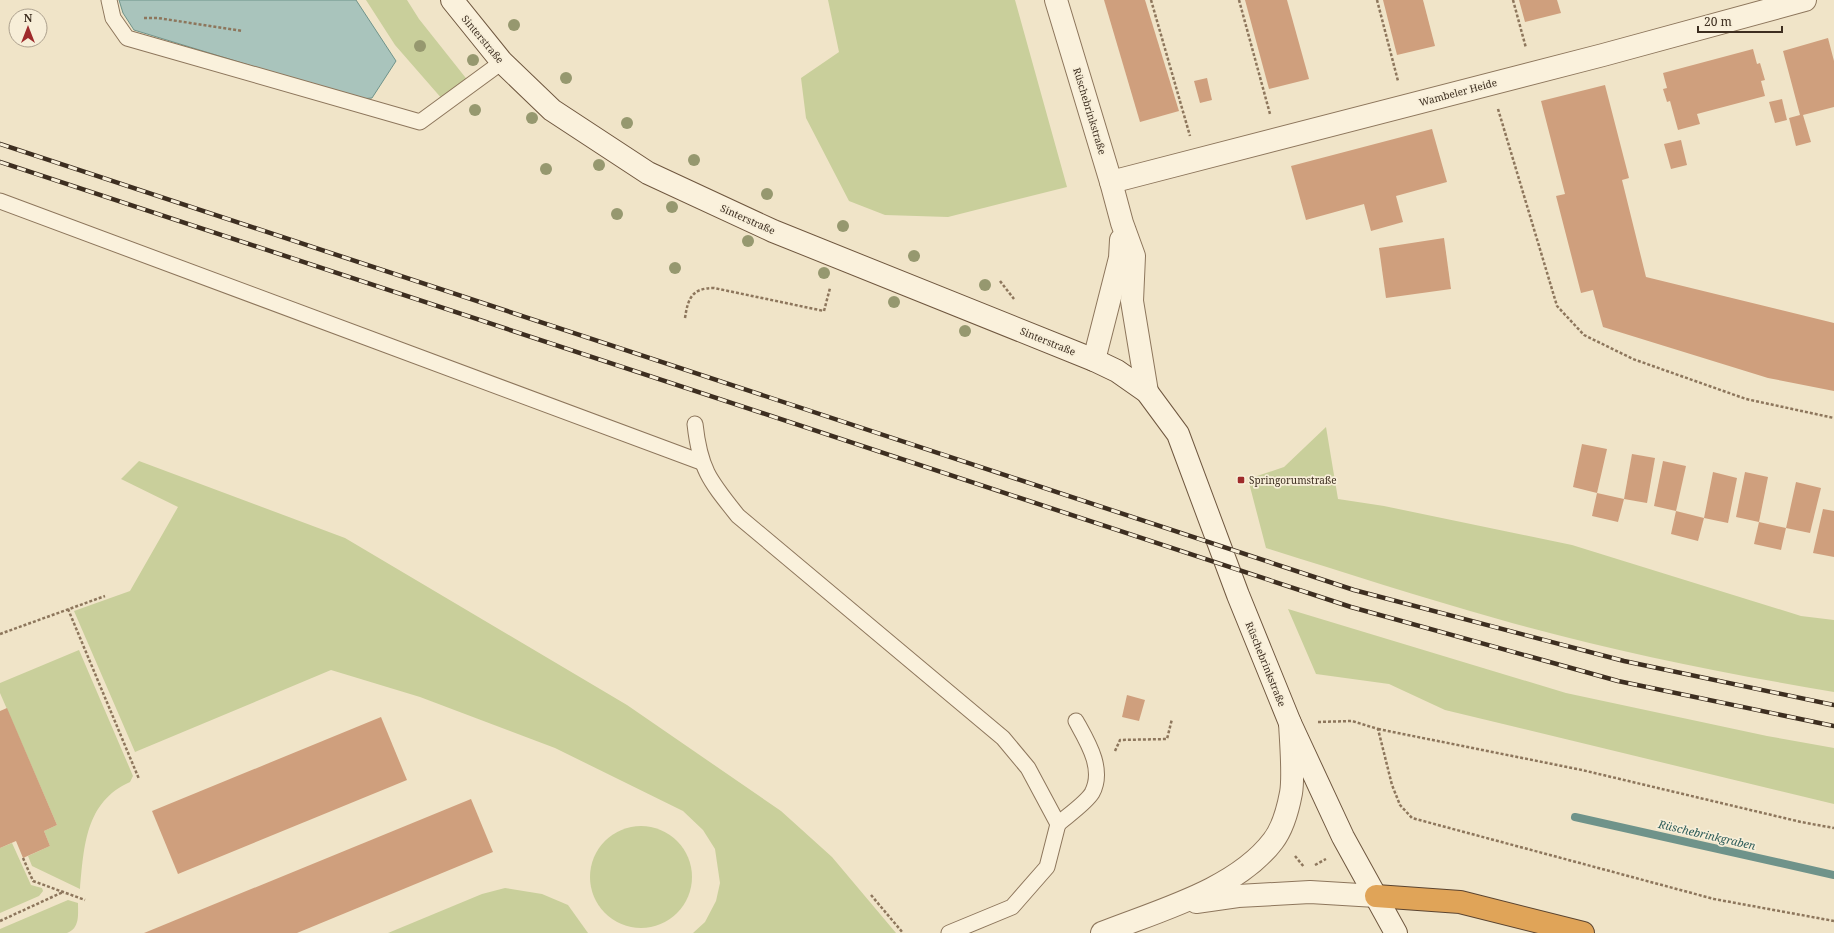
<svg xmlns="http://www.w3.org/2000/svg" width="1834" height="933" font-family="'Noto Serif',serif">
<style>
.green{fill:#c9cf9b}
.water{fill:#a9c4bc;stroke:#6f938a}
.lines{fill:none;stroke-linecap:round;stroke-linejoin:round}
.stream{stroke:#6f938a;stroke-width:8}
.building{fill:#cf9f7d}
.lane-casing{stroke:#8d765c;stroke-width:17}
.street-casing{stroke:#8d765c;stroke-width:24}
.secondary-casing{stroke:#6f573f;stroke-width:24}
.highway-casing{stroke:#5b4430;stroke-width:24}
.path{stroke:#8d765c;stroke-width:2.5;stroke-dasharray:3 2;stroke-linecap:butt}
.lane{stroke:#faf1dc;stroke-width:15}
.street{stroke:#faf1dc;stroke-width:22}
.secondary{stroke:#faf1dc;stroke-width:22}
.highway{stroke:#e0a458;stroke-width:22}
.rail-casing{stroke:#3d2e20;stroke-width:4.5}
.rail{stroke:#f7eed8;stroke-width:3;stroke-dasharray:9;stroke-linecap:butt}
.tree{fill:#96986f}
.poi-dot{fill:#9e2a2b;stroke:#f7eed8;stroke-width:1.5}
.labels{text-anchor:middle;stroke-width:3.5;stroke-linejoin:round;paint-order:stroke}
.street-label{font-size:10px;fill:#3d2e20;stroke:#f7eed8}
.poi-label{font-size:10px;fill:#3d2e20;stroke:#f7eed8;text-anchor:start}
.water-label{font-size:11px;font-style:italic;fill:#2f5d5a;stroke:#f7eed8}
</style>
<rect width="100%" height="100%" fill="#f0e4c8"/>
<g class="green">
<polygon points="366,0 407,0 419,19 469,82 443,100 395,45"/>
<polygon points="828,0 1015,0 1067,187 948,217 885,215 849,201 806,118 801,78 839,52"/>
<path d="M1326 427 1338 499 1384 506 1572 545 1801 616 1834 620V692C1721 673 1608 650 1498 619 1420 597 1343 572 1266 548L1248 479 1284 467Z"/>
<polygon points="139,461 345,538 627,705 781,811 832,857 896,933 693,933 705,922 716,901 720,883 715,849 703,830 683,811 555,748 420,697 331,670 135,752 74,611 130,591 178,507 121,479"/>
<polygon points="1288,609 1566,693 1767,736 1834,748 1834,804 1445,710 1389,684 1316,674"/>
<path d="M79 650 133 776 130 782C85 802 84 847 80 889L32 866 28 856 50 846 44 831 57 825 0 693V683Z"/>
<circle cx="641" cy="877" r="51"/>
<polygon points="12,843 31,885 42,888 43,891 39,896 0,913 0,848"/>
<polygon points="505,888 542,894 568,905 588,933 388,933 482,894"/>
<path d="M68 900 78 903C78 915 80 928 67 933H0V929Z"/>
</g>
<polygon class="water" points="119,0 356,0 396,61 372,98 360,99 134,30 123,13"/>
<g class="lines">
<polyline class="stream" points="1575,817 1834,875"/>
</g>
<g class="building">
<polygon points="1104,0 1145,0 1179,111 1140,122"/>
<polygon points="1245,0 1287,0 1309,79 1269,89"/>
<polygon points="1383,0 1423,0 1435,46 1397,55"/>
<polygon points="1519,0 1557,0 1561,13 1525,22"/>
<polygon points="1828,38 1834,61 1834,107 1803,115 1811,142 1796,146 1789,118 1800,115 1783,51"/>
<polygon points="1753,49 1757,64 1760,63 1765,80 1761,81 1765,96 1697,114 1700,124 1678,130 1670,101 1667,102 1663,89 1667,88 1663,73"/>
<polygon points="1207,78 1212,100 1200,103 1194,81"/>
<polygon points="1605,85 1629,178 1622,180 1646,277 1834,323 1834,391 1768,378 1603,327 1593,290 1581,293 1556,196 1565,194 1541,101"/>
<polygon points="1782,99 1787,120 1775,123 1769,102"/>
<polygon points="1432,129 1447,182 1396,196 1403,222 1371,231 1364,204 1306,220 1291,166"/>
<polygon points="1681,140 1687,165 1671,169 1664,144"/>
<polygon points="1444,238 1451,289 1386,298 1379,248"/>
<polygon points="1582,444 1607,449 1597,493 1624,499 1618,522 1592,516 1597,493 1573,487"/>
<polygon points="1632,454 1655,458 1647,503 1624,499"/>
<polygon points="1663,461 1686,466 1676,511 1654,506"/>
<polygon points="1713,472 1737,478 1728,523 1704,518 1698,541 1671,534 1676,511 1704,518"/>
<polygon points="1745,472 1768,477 1759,522 1736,517"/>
<polygon points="1796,482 1821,488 1810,533 1786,528"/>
<polygon points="1823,509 1834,511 1834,557 1813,553"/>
<polygon points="1759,522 1786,528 1781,550 1754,544"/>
<polygon points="1127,695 1145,700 1139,721 1122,717"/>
<polygon points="7,708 57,825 44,831 50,846 23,858 16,841 0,848 0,711"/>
<polygon points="381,717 407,780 178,874 152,811"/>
<polygon points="471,799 493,852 297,933 144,933"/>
</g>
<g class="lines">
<g class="lane-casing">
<g id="lane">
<polyline points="109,0 113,18 127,38 420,122 502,62"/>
<polyline points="0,201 701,462"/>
<path d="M695 424C700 470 710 481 738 516L1003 738 1028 768 1058 824 1047 867 1012 907 949 933"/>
<path d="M1058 824C1067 816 1086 803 1092 793 1105 769 1087 741 1076 721"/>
</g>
</g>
<g class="street-casing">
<g id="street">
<polyline points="1056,0 1111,182 1122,223 1134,256 1132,301 1147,392"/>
<polyline points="1111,182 1603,55 1805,0"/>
<polyline points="1094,360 1120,258 1121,240"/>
<polyline points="1196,902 1238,896 1310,892 1376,896"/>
<path d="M1102 933C1157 911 1236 890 1273 841 1283 828 1288 809 1291 793 1294 776 1291 742 1290 723"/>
</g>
</g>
<g class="secondary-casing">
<polyline id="secondary" points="452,0 502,62 552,110 648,173 773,231 1094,360 1117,371 1147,392 1178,434 1238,595 1290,723 1343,837 1396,933"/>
</g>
<g class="highway-casing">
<polyline id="highway" points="1376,896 1460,902 1583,933"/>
</g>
<g class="path">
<polyline points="1151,0 1190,136"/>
<polyline points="1239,0 1270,114"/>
<polyline points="1377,0 1398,81"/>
<polyline points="1513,0 1526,48"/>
<polyline points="144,18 158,18 243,31"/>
<polyline points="1498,109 1557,306 1584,335 1633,359 1746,399 1834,418"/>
<polyline points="1000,281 1014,299"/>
<path d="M685 318C688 298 692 288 714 288L824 311 830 288"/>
<polyline points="68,609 139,779"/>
<polyline points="0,634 105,596"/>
<polyline points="1318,722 1352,721 1378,729 1392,785 1400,805 1412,818 1714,899 1834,921"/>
<polyline points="1378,729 1582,770 1801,822 1834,828"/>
<polyline points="1115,751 1120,740 1167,739 1172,719"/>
<polyline points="1295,856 1304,867"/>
<polyline points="23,858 33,881 85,900"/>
<polyline points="1315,865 1326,859"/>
<polyline points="871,895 903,933"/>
<polyline points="0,921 63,892"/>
</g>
<use href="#lane" class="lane"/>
<use href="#street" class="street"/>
<use href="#secondary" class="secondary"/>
<use href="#highway" class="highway"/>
<g class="rail-casing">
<g id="rail">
<polyline points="0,144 1354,590 1624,661 1834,705"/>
<polyline points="0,162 1351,607 1618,681 1834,726"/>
</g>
</g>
<use href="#rail" class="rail"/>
</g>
<g class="tree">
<circle cx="514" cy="25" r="6"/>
<circle cx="420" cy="46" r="6"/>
<circle cx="473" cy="60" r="6"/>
<circle cx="566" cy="78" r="6"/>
<circle cx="475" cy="110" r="6"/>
<circle cx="532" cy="118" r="6"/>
<circle cx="627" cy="123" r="6"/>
<circle cx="694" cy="160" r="6"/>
<circle cx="599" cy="165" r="6"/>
<circle cx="546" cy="169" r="6"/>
<circle cx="767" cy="194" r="6"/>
<circle cx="672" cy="207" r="6"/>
<circle cx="617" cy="214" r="6"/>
<circle cx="843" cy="226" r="6"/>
<circle cx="748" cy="241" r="6"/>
<circle cx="914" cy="256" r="6"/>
<circle cx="675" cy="268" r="6"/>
<circle cx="824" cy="273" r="6"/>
<circle cx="985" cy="285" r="6"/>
<circle cx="894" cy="302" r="6"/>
<circle cx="965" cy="331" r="6"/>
</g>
<rect class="poi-dot" x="1237" y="476" width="8" height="8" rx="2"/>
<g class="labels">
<g class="street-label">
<text transform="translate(483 39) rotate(50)" y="4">Sinterstraße</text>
<text transform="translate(1458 92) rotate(-15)" y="4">Wambeler Heide</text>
<text transform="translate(1090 111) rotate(73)" y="4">Rüschebrinkstraße</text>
<text transform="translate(748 219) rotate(24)" y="4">Sinterstraße</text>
<text transform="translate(1048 341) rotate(22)" y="4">Sinterstraße</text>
<text transform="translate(1266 664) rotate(68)" y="4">Rüschebrinkstraße</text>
</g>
<g class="poi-label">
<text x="1249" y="484">Springorumstraße</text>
</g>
<g class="water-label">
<text transform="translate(1707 835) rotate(13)" y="4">Rüschebrinkgraben</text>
</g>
</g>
<g transform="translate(28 28)"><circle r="19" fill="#f7eed8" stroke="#ada18e"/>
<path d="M0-3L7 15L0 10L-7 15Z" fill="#9e2a2b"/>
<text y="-6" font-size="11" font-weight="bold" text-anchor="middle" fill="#3d2e20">N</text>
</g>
<path d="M1698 26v6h84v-6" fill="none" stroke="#3d2e20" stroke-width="2"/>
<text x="1704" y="26" font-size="12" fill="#3d2e20" stroke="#f7eed8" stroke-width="3" paint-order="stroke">20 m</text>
</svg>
